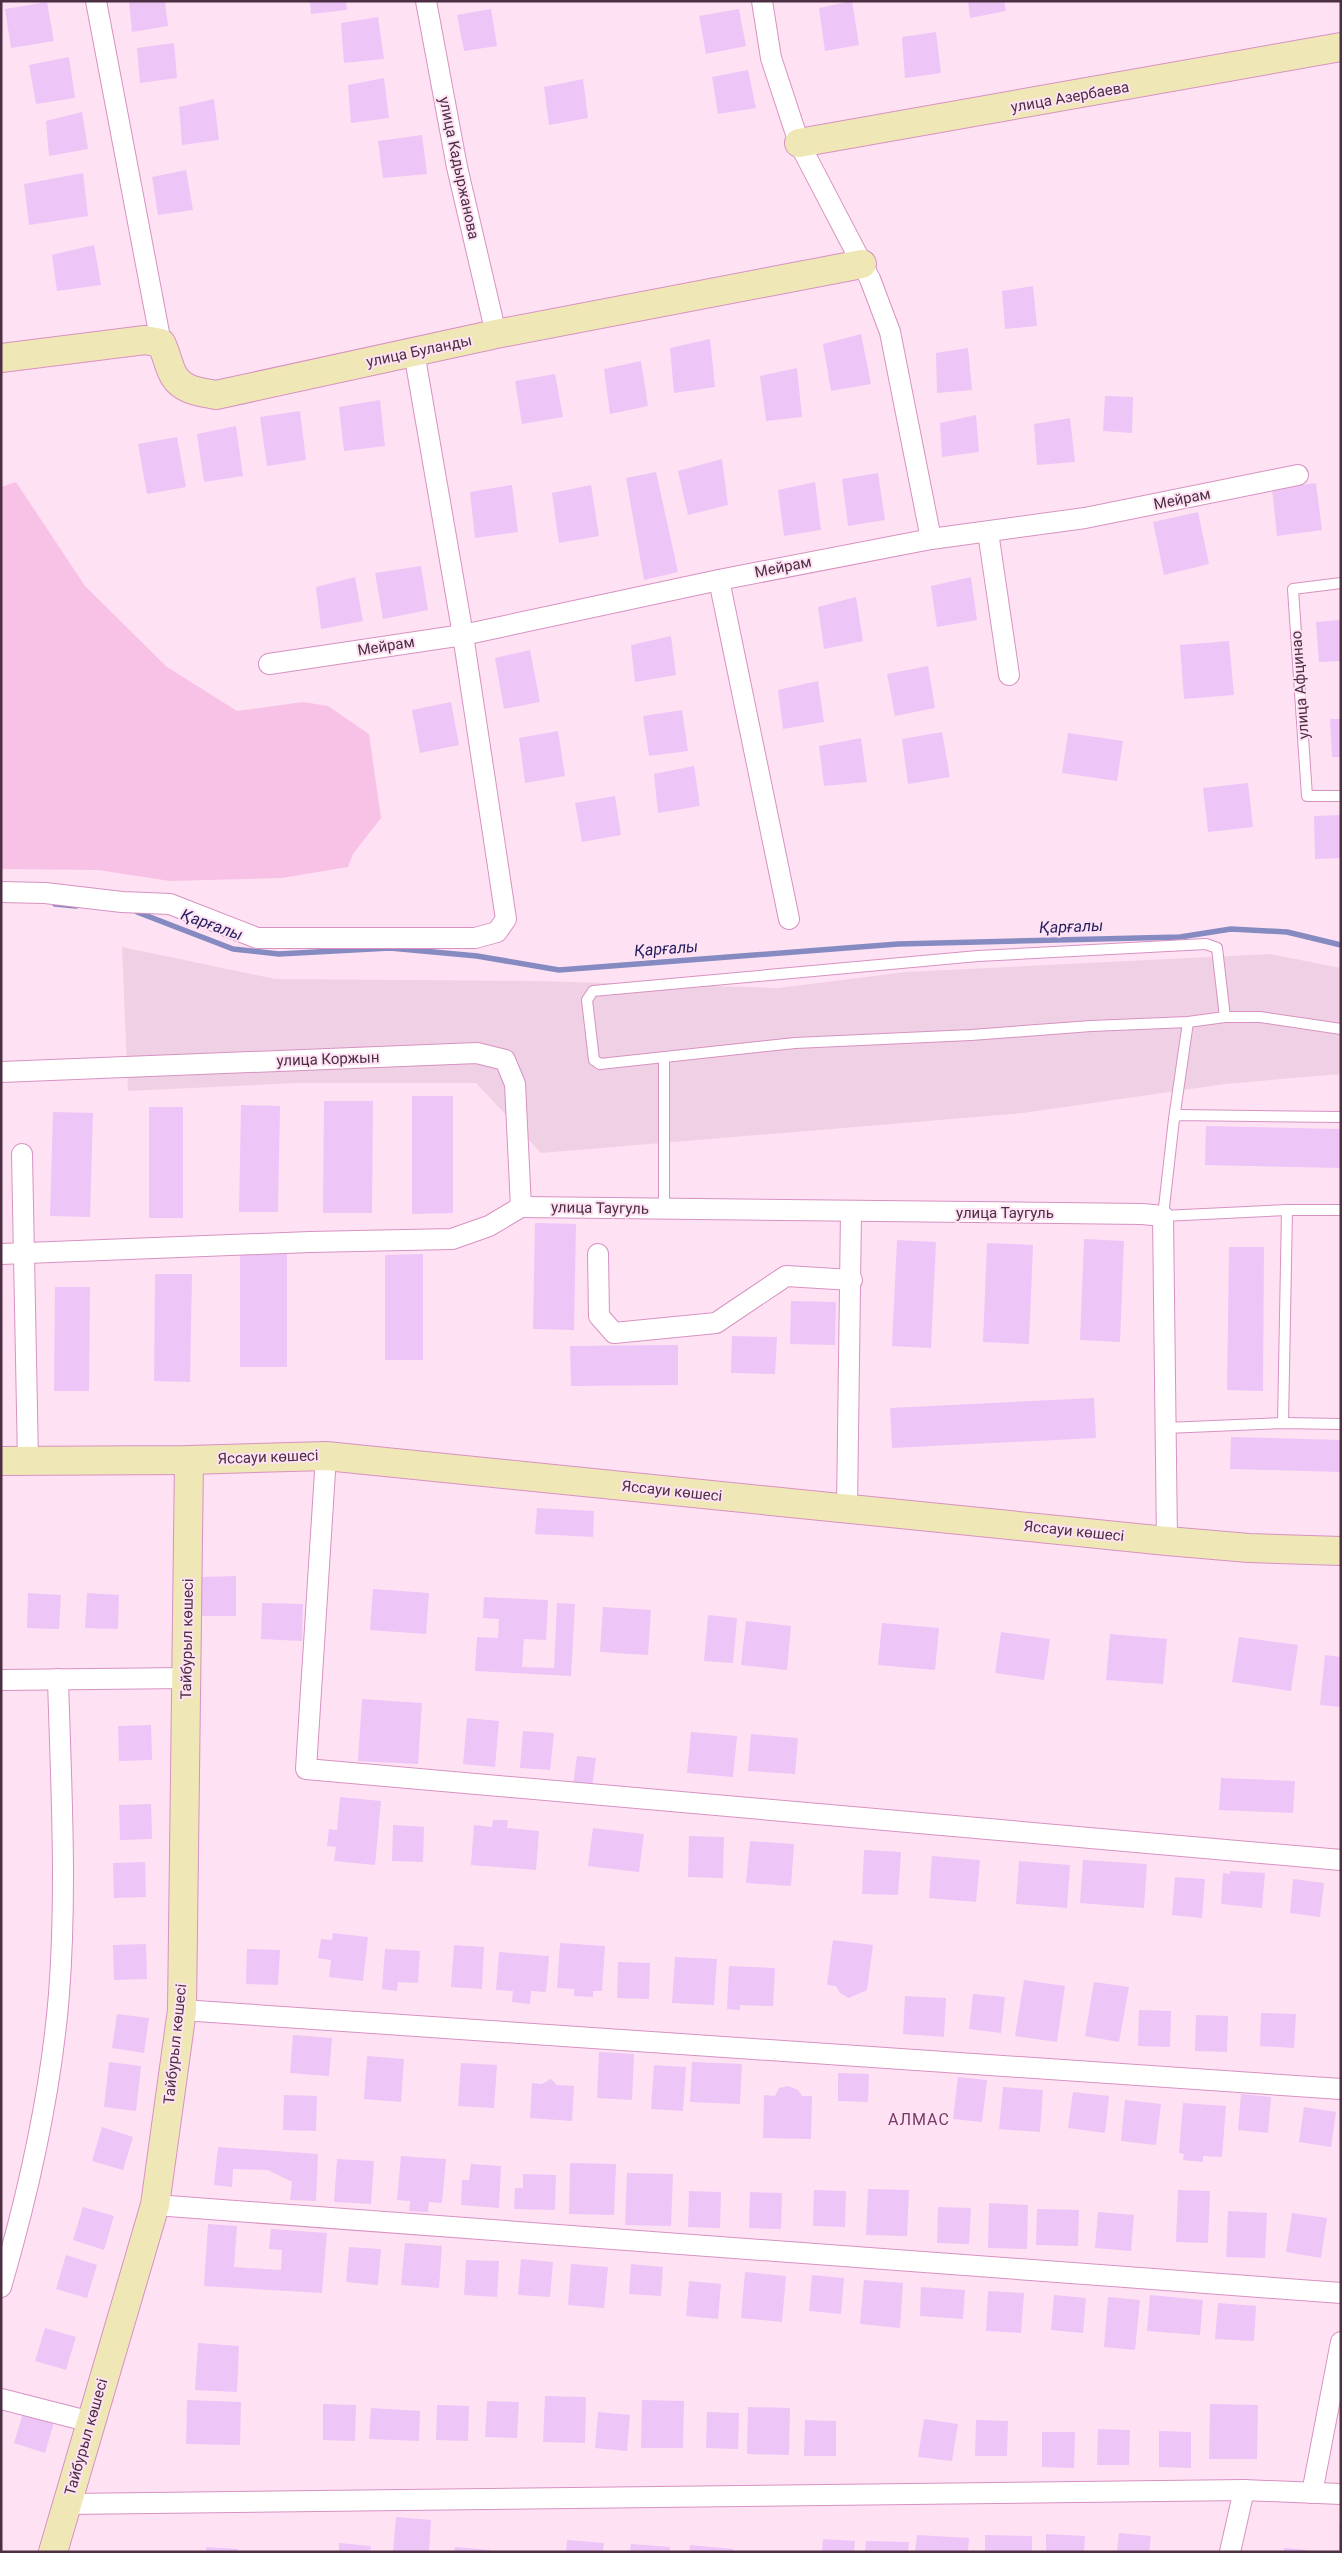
<svg xmlns="http://www.w3.org/2000/svg" width="1342" height="2553" font-family="Roboto,sans-serif">
<style>
.built{fill:#f0d0e5}
.green{fill:#f8c2e6}
.lines{fill:none;stroke-linecap:round;stroke-linejoin:round}
.stream{stroke:#858bc1;stroke-width:5.5}
.building{fill:#edc5f7}
.lane-casing{stroke:#d792c1;stroke-width:12}
.street-casing{stroke:#d792c1;stroke-width:22}
.secondary-casing{stroke:#d792c1;stroke-width:30}
.lane{stroke:#fff;stroke-width:10}
.street{stroke:#fff;stroke-width:20}
.secondary{stroke:#efe7b6;stroke-width:28}
.labels{text-anchor:middle;stroke-width:4;stroke-linejoin:round;paint-order:stroke}
.street-label{font-size:15px;fill:#4c2f43;stroke:#ffe1f4}
.water-label{font-size:16px;font-style:italic;fill:#211d5d;stroke:#ffe1f4}
.neighbourhood-label{font-size:16px;letter-spacing:1px;fill:#773a66;stroke:#ffe1f4}
</style>
<rect width="100%" height="100%" fill="#ffe1f4"/>
<polygon class="built" points="122,947 275,979 536,981 778,988 906,972 1270,954 1341,968 1341,1074 1225,1084 1023,1113 541,1153 476,1083 297,1083 128,1091"/>
<polygon class="green" points="16,482 85,586 167,667 237,711 303,702 328,706 369,734 381,818 353,854 348,867 282,878 170,881 98,870 1,869 1,487"/>
<g class="lines">
<g class="stream">
<polyline points="55,904 76,906"/>
<polyline points="137,912 233,949 279,954 390,948 477,956 559,970 898,944 1180,937 1231,929 1287,932 1341,945"/>
</g>
</g>
<g class="building">
<polygon points="129,1 165,1 168,26 132,32"/>
<polygon points="310,1 346,1 347,10 311,14"/>
<polygon points="852,1 859,45 825,51 819,8"/>
<polygon points="968,1 1004,1 1006,11 970,18"/>
<polygon points="47,2 54,41 11,48 5,9"/>
<polygon points="491,9 497,46 464,51 457,15"/>
<polygon points="739,9 746,46 706,54 699,16"/>
<polygon points="378,17 384,59 344,63 341,23"/>
<polygon points="936,32 941,73 905,78 902,37"/>
<polygon points="174,43 177,78 140,83 137,48"/>
<polygon points="69,57 75,98 36,104 29,65"/>
<polygon points="748,70 756,108 718,114 712,77"/>
<polygon points="384,78 389,118 351,123 348,85"/>
<polygon points="583,79 588,118 549,125 544,87"/>
<polygon points="214,99 219,140 182,145 179,107"/>
<polygon points="82,112 88,149 49,156 46,121"/>
<polygon points="422,135 427,174 383,178 378,141"/>
<polygon points="186,170 193,210 158,215 152,177"/>
<polygon points="83,173 88,216 29,225 24,184"/>
<polygon points="94,245 101,285 57,291 52,255"/>
<polygon points="1033,286 1037,326 1005,329 1002,291"/>
<polygon points="861,334 871,384 831,391 823,344"/>
<polygon points="710,339 715,387 674,393 670,348"/>
<polygon points="968,348 972,390 937,393 936,353"/>
<polygon points="641,361 648,406 610,414 604,369"/>
<polygon points="797,368 802,417 766,421 760,376"/>
<polygon points="555,374 563,417 522,424 515,381"/>
<polygon points="1105,396 1133,397 1132,433 1103,431"/>
<polygon points="380,400 385,446 344,451 339,407"/>
<polygon points="300,411 306,460 267,466 260,417"/>
<polygon points="976,415 979,452 942,457 940,423"/>
<polygon points="1070,418 1075,462 1037,465 1034,424"/>
<polygon points="236,426 243,476 204,482 197,434"/>
<polygon points="177,437 186,487 147,494 138,444"/>
<polygon points="722,459 728,505 688,515 678,471"/>
<polygon points="656,472 678,572 644,580 626,478"/>
<polygon points="878,473 885,520 848,526 842,479"/>
<polygon points="815,482 821,530 784,536 778,490"/>
<polygon points="1316,483 1322,530 1277,536 1272,489"/>
<polygon points="512,485 518,532 475,538 470,492"/>
<polygon points="591,485 599,536 559,543 552,493"/>
<polygon points="1198,512 1209,564 1164,575 1153,522"/>
<polygon points="421,566 428,610 383,619 375,573"/>
<polygon points="355,577 363,621 321,629 316,587"/>
<polygon points="971,577 977,620 937,627 931,586"/>
<polygon points="856,597 863,641 824,649 818,607"/>
<polygon points="1341,620 1341,661 1319,662 1316,622"/>
<polygon points="671,636 676,675 635,682 631,645"/>
<polygon points="1229,641 1234,695 1184,699 1180,645"/>
<polygon points="530,650 540,702 504,709 495,658"/>
<polygon points="928,666 935,708 895,716 887,674"/>
<polygon points="818,681 824,722 783,729 778,690"/>
<polygon points="451,702 459,745 420,753 412,710"/>
<polygon points="682,710 688,751 649,756 643,716"/>
<polygon points="1330,719 1341,719 1341,757 1332,757"/>
<polygon points="558,731 565,776 525,783 519,738"/>
<polygon points="942,732 950,777 908,784 902,739"/>
<polygon points="1068,733 1123,741 1117,781 1062,773"/>
<polygon points="861,738 867,782 824,786 819,746"/>
<polygon points="694,766 700,806 658,813 654,774"/>
<polygon points="1248,783 1253,827 1208,832 1203,788"/>
<polygon points="615,796 621,835 582,842 575,803"/>
<polygon points="1341,815 1341,858 1315,859 1314,816"/>
<polygon points="412,1096 453,1096 453,1213 412,1214"/>
<polygon points="324,1101 373,1101 372,1213 323,1213"/>
<polygon points="241,1105 280,1106 278,1212 239,1212"/>
<rect x="149" y="1107" width="34" height="111"/>
<polygon points="53,1112 93,1113 90,1217 50,1216"/>
<polygon points="1206,1126 1341,1129 1341,1168 1205,1165"/>
<polygon points="535,1223 576,1224 574,1330 533,1329"/>
<polygon points="1084,1239 1124,1241 1120,1342 1080,1340"/>
<polygon points="897,1240 936,1242 931,1348 892,1346"/>
<polygon points="987,1243 1033,1245 1029,1344 983,1342"/>
<polygon points="1229,1247 1264,1247 1263,1391 1227,1390"/>
<rect x="240" y="1252" width="47" height="115"/>
<polygon points="423,1254 423,1360 385,1360 385,1255"/>
<polygon points="155,1274 192,1274 190,1382 154,1381"/>
<polygon points="55,1287 90,1287 89,1391 54,1391"/>
<polygon points="791,1301 836,1302 835,1345 790,1344"/>
<polygon points="732,1336 777,1337 775,1374 731,1373"/>
<polygon points="678,1345 678,1385 571,1386 570,1346"/>
<polygon points="1094,1398 1096,1438 892,1448 890,1408"/>
<polygon points="1231,1437 1341,1440 1341,1472 1230,1469"/>
<polygon points="537,1508 594,1511 593,1537 535,1534"/>
<polygon points="236,1576 236,1616 202,1616 201,1577"/>
<polygon points="373,1589 429,1593 426,1634 370,1630"/>
<polygon points="28,1593 61,1595 59,1629 27,1628"/>
<polygon points="87,1593 119,1595 118,1629 85,1628"/>
<polygon points="484,1597 548,1600 546,1640 524,1639 522,1667 554,1668 557,1603 575,1604 571,1676 475,1671 477,1637 498,1638 499,1619 483,1618"/>
<polygon points="262,1603 303,1604 302,1641 261,1639"/>
<polygon points="603,1607 651,1610 648,1655 600,1652"/>
<polygon points="708,1615 737,1618 733,1663 704,1661"/>
<polygon points="746,1621 791,1626 787,1670 741,1665"/>
<polygon points="882,1623 939,1628 935,1670 878,1665"/>
<polygon points="1001,1632 1050,1639 1044,1680 995,1673"/>
<polygon points="1110,1634 1167,1639 1163,1684 1106,1680"/>
<polygon points="1239,1637 1298,1645 1291,1691 1232,1682"/>
<polygon points="1325,1655 1341,1657 1341,1707 1320,1705"/>
<polygon points="362,1699 422,1703 418,1764 358,1761"/>
<polygon points="467,1718 499,1721 495,1767 463,1764"/>
<polygon points="151,1725 152,1760 119,1761 118,1726"/>
<polygon points="523,1731 554,1733 550,1770 520,1768"/>
<polygon points="691,1732 737,1736 733,1777 687,1773"/>
<polygon points="751,1734 798,1738 795,1774 748,1771"/>
<polygon points="577,1756 596,1758 592,1787 573,1785"/>
<polygon points="1221,1778 1295,1781 1293,1813 1219,1810"/>
<polygon points="340,1797 381,1801 375,1865 334,1861 336,1847 327,1846 329,1829 337,1830"/>
<polygon points="151,1804 152,1839 120,1840 119,1805"/>
<polygon points="493,1820 508,1820 507,1828 539,1831 536,1870 471,1865 474,1825 492,1827"/>
<polygon points="393,1825 424,1827 423,1862 392,1861"/>
<polygon points="593,1828 644,1834 639,1872 588,1866"/>
<polygon points="689,1836 724,1837 723,1878 688,1877"/>
<polygon points="750,1841 794,1844 791,1886 746,1883"/>
<polygon points="864,1850 901,1852 898,1895 862,1894"/>
<polygon points="932,1856 980,1860 976,1902 929,1898"/>
<polygon points="1083,1860 1147,1864 1144,1908 1080,1903"/>
<polygon points="1019,1861 1070,1865 1067,1908 1016,1904"/>
<polygon points="145,1862 146,1897 114,1898 113,1863"/>
<polygon points="1230,1871 1265,1873 1262,1908 1221,1904 1223,1873 1230,1874"/>
<polygon points="1175,1877 1205,1879 1202,1918 1172,1915"/>
<polygon points="1293,1879 1324,1883 1320,1917 1290,1913"/>
<polygon points="333,1933 368,1937 363,1981 329,1977 331,1960 318,1958 321,1939 332,1940"/>
<polygon points="833,1940 873,1945 867,1990 849,1998 840,1993 836,1986 827,1985"/>
<polygon points="560,1943 605,1946 602,1991 593,1991 593,1997 574,1996 574,1989 557,1988"/>
<polygon points="146,1944 147,1979 114,1980 113,1945"/>
<polygon points="454,1945 484,1947 482,1989 451,1987"/>
<polygon points="247,1949 280,1950 278,1985 246,1984"/>
<polygon points="385,1949 420,1951 418,1983 398,1982 397,1991 382,1989"/>
<polygon points="499,1952 549,1956 546,1992 531,1991 530,2004 512,2002 513,1991 496,1990"/>
<polygon points="675,1957 717,1959 714,2005 672,2003"/>
<polygon points="618,1962 650,1963 649,1999 617,1998"/>
<polygon points="729,1966 775,1968 773,2006 740,2005 740,2010 727,2009"/>
<polygon points="1024,1980 1065,1986 1057,2042 1015,2036"/>
<polygon points="1094,1982 1129,1987 1119,2042 1085,2036"/>
<polygon points="973,1994 1005,1997 1001,2033 969,2029"/>
<polygon points="905,1996 946,1998 944,2037 903,2034"/>
<polygon points="1139,2010 1171,2011 1170,2047 1138,2046"/>
<polygon points="1261,2013 1296,2014 1294,2048 1260,2046"/>
<polygon points="117,2014 149,2018 144,2053 112,2048"/>
<polygon points="1196,2015 1228,2016 1227,2052 1195,2051"/>
<polygon points="293,2035 332,2038 329,2076 290,2073"/>
<polygon points="599,2052 634,2054 632,2100 597,2098"/>
<polygon points="367,2056 404,2059 401,2102 364,2099"/>
<polygon points="109,2062 141,2066 136,2111 104,2107"/>
<polygon points="692,2062 742,2064 740,2104 690,2102"/>
<polygon points="461,2063 497,2065 494,2108 458,2106"/>
<polygon points="654,2065 686,2067 683,2111 651,2109"/>
<polygon points="838,2073 869,2074 868,2102 838,2101"/>
<polygon points="958,2077 987,2080 982,2122 953,2119"/>
<polygon points="551,2079 557,2085 574,2086 572,2121 530,2118 532,2083 542,2084"/>
<polygon points="788,2086 798,2090 802,2096 812,2096 811,2139 763,2138 764,2095 775,2096 779,2088"/>
<polygon points="1003,2087 1043,2090 1040,2132 999,2129"/>
<polygon points="1073,2092 1109,2096 1105,2133 1068,2128"/>
<polygon points="1241,2094 1271,2097 1268,2133 1238,2130"/>
<polygon points="284,2095 317,2096 316,2131 283,2130"/>
<polygon points="1125,2100 1161,2104 1156,2145 1121,2141"/>
<polygon points="1183,2103 1226,2106 1222,2157 1203,2156 1203,2162 1183,2160 1184,2154 1179,2153"/>
<polygon points="1304,2107 1336,2112 1331,2147 1299,2142"/>
<polygon points="102,2127 133,2137 123,2170 92,2161"/>
<polygon points="218,2147 318,2154 316,2201 290,2200 292,2182 268,2170 233,2169 232,2187 214,2185"/>
<polygon points="401,2156 446,2159 442,2203 429,2202 428,2212 409,2211 410,2201 397,2200"/>
<polygon points="337,2159 374,2161 371,2204 334,2202"/>
<polygon points="570,2163 616,2164 614,2215 569,2214"/>
<polygon points="471,2164 501,2166 499,2208 461,2205 462,2180 469,2180"/>
<polygon points="627,2173 673,2174 671,2226 625,2225"/>
<polygon points="523,2174 556,2175 555,2210 514,2209 515,2188 523,2188"/>
<polygon points="868,2189 909,2190 907,2236 866,2235"/>
<polygon points="814,2190 846,2191 845,2227 813,2226"/>
<polygon points="1178,2190 1210,2191 1208,2243 1176,2242"/>
<polygon points="689,2191 721,2192 720,2228 688,2227"/>
<polygon points="750,2192 782,2193 781,2229 749,2228"/>
<polygon points="989,2203 1028,2205 1027,2249 988,2248"/>
<polygon points="83,2207 114,2216 104,2250 73,2240"/>
<polygon points="938,2207 971,2208 969,2244 937,2243"/>
<polygon points="1037,2209 1079,2210 1078,2246 1036,2245"/>
<polygon points="1228,2211 1267,2213 1265,2258 1226,2257"/>
<polygon points="1098,2212 1134,2215 1131,2251 1095,2248"/>
<polygon points="1292,2213 1327,2218 1321,2258 1286,2252"/>
<polygon points="208,2224 237,2226 234,2267 281,2270 282,2250 269,2249 271,2229 327,2233 322,2293 204,2286"/>
<polygon points="405,2243 442,2246 439,2288 401,2285"/>
<polygon points="349,2247 381,2249 378,2285 346,2282"/>
<polygon points="66,2255 97,2265 87,2298 56,2289"/>
<polygon points="521,2259 553,2262 550,2297 518,2295"/>
<polygon points="466,2260 499,2261 497,2297 464,2295"/>
<polygon points="571,2264 608,2267 604,2308 568,2305"/>
<polygon points="631,2264 663,2267 661,2296 629,2294"/>
<polygon points="745,2272 786,2276 782,2322 741,2318"/>
<polygon points="812,2275 844,2278 841,2314 809,2311"/>
<polygon points="864,2280 903,2283 900,2328 860,2324"/>
<polygon points="689,2281 721,2284 718,2319 686,2316"/>
<polygon points="921,2287 965,2290 963,2319 920,2316"/>
<polygon points="988,2291 1024,2293 1021,2333 986,2331"/>
<polygon points="1054,2295 1086,2298 1083,2333 1051,2330"/>
<polygon points="1150,2295 1203,2300 1200,2335 1147,2331"/>
<polygon points="1108,2297 1140,2300 1135,2350 1104,2347"/>
<polygon points="1218,2303 1256,2306 1254,2341 1215,2339"/>
<polygon points="45,2328 76,2337 66,2370 35,2361"/>
<polygon points="198,2343 239,2346 237,2392 195,2390"/>
<polygon points="545,2396 586,2397 585,2443 543,2442"/>
<polygon points="187,2400 241,2402 240,2445 186,2444"/>
<polygon points="642,2400 684,2401 683,2448 641,2448"/>
<polygon points="487,2401 519,2402 517,2438 485,2437"/>
<polygon points="323,2404 356,2405 355,2441 323,2440"/>
<polygon points="1210,2404 1258,2405 1257,2459 1209,2459"/>
<polygon points="437,2405 469,2406 468,2441 436,2440"/>
<polygon points="748,2407 790,2408 789,2455 747,2454"/>
<polygon points="371,2408 420,2411 419,2441 369,2439"/>
<polygon points="24,2410 55,2419 45,2453 14,2443"/>
<polygon points="598,2412 630,2415 627,2451 595,2448"/>
<polygon points="707,2412 739,2413 738,2449 706,2448"/>
<polygon points="924,2419 958,2424 952,2461 918,2457"/>
<polygon points="805,2420 836,2421 836,2456 804,2456"/>
<polygon points="976,2420 1008,2421 1007,2456 975,2456"/>
<polygon points="1098,2429 1130,2430 1129,2465 1097,2465"/>
<polygon points="1159,2431 1191,2432 1191,2468 1159,2467"/>
<polygon points="1042,2432 1075,2432 1074,2468 1042,2467"/>
<polygon points="396,2517 431,2520 429,2552 393,2552"/>
<rect x="1339" y="2524" width="2" height="28"/>
<polygon points="1119,2533 1151,2536 1149,2552 1117,2552"/>
<polygon points="1046,2534 1085,2536 1084,2552 1046,2552"/>
<polygon points="917,2535 969,2538 968,2552 915,2552"/>
<polygon points="985,2535 1032,2536 1032,2552 985,2552"/>
<polygon points="823,2539 855,2541 854,2552 822,2552"/>
<polygon points="567,2540 604,2543 603,2552 566,2552"/>
<polygon points="866,2541 909,2542 908,2552 865,2552"/>
<polygon points="339,2543 371,2546 370,2552 339,2552"/>
<polygon points="631,2544 670,2547 670,2552 630,2552"/>
<polygon points="690,2545 733,2549 733,2552 689,2552"/>
<polygon points="206,2547 238,2549 237,2552 206,2552"/>
<polygon points="455,2547 490,2550 490,2552 454,2552"/>
<polygon points="1284,2548 1307,2550 1307,2552 1284,2552"/>
</g>
<g class="lines">
<g class="lane-casing">
<g id="lane">
<polyline points="1341,583 1293,589 1307,796 1341,796"/>
<polyline points="1225,1017 1217,948 1206,944 978,956 593,991 587,1000 594,1060 600,1064 795,1043 971,1035 1091,1026 1188,1022 1225,1017 1260,1017 1341,1029"/>
<polyline points="664,1058 664,1209"/>
<polyline points="1341,1117 1178,1115 1174,1119 1163,1216 1287,1210 1341,1210"/>
<polyline points="1174,1119 1188,1022"/>
<polyline points="1283,1423 1287,1210"/>
<polyline points="1166,1428 1283,1423 1341,1424"/>
</g>
</g>
<g class="street-casing">
<g id="street">
<polyline points="96,1 161,343"/>
<polyline points="426,1 457,167 496,334"/>
<polyline points="762,1 771,58 799,143 870,279 890,332 931,539"/>
<polyline points="988,532 1009,675"/>
<polyline points="719,580 789,919"/>
<polyline points="269,664 463,635 719,580 931,539 1085,518 1298,475"/>
<polyline points="1,892 45,893 122,902 170,904 257,938 475,938 497,932 506,919 463,635 414,352"/>
<polyline points="1,1072 477,1053 505,1060 515,1084 521,1207"/>
<polyline points="22,1154 28,1461"/>
<polyline points="521,1207 1142,1214 1163,1216 1167,1541"/>
<polyline points="1,1254 310,1242 452,1239 489,1226 521,1207"/>
<polyline points="598,1254 599,1316 614,1333 716,1323 786,1276 852,1280"/>
<polyline points="326,1456 306,1769 1341,1860"/>
<polyline points="847,1508 851,1212"/>
<polyline points="1,1680 187,1678"/>
<polyline points="182,2010 1341,2089"/>
<polyline points="155,2205 1341,2293"/>
<path d="M1 2287C29 2191 51 2094 59 1994 67 1889 61 1784 58 1679"/>
<polyline points="1,2399 91,2422"/>
<polyline points="1312,2493 1341,2342"/>
<polyline points="67,2504 1244,2490 1341,2494"/>
<polyline points="1230,2552 1244,2490"/>
</g>
</g>
<g class="secondary-casing">
<g id="secondary">
<polyline points="799,143 1341,47"/>
<path d="M1 358 145 340 161 343C167 354 168 366 174 376 183 391 201 392 216 395L496 334 862 264"/>
<polyline points="1,1461 189,1460 326,1456 1167,1541 1249,1548 1341,1551"/>
<polyline points="53,2552 155,2205 182,2010 189,1460"/>
</g>
</g>
<use href="#lane" class="lane"/>
<use href="#street" class="street"/>
<use href="#secondary" class="secondary"/>
</g>
<g class="labels">
<g class="street-label">
<text transform="translate(1070 97) rotate(-10)" y="5">улица Азербаева</text>
<text transform="translate(459 168) rotate(78)" y="5">улица Кадыржанова</text>
<text transform="translate(419 351) rotate(-12)" y="5">улица Буланды</text>
<text transform="translate(1182 499) rotate(-11)" y="5">Мейрам</text>
<text transform="translate(783 567) rotate(-11)" y="5">Мейрам</text>
<text transform="translate(386 646) rotate(-9)" y="5">Мейрам</text>
<text transform="translate(1300 685) rotate(-94)" y="5">улица Афцинао</text>
<text transform="translate(328 1059) rotate(-2)" y="5">улица Коржын</text>
<text transform="translate(600 1208) rotate(1)" y="5">улица Таугуль</text>
<text x="1005" y="1218">улица Таугуль</text>
<text transform="translate(268 1457) rotate(-2)" y="5">Яссауи көшесі</text>
<text transform="translate(672 1491) rotate(6)" y="5">Яссауи көшесі</text>
<text transform="translate(1074 1531) rotate(6)" y="5">Яссауи көшесі</text>
<text transform="translate(187 1639) rotate(-89)" y="5">Тайбурыл көшесі</text>
<text transform="translate(175 2044) rotate(-84)" y="5">Тайбурыл көшесі</text>
<text transform="translate(86 2437) rotate(-74)" y="5">Тайбурыл көшесі</text>
</g>
<g class="water-label">
<text transform="translate(212 924) rotate(20)" y="6">Қарғалы</text>
<text transform="translate(1071 926) rotate(-2)" y="6">Қарғалы</text>
<text transform="translate(666 948) rotate(-4)" y="6">Қарғалы</text>
</g>
<g class="neighbourhood-label">
<text x="919" y="2125">АЛМАС</text>
</g>
</g>
<rect width="1342" height="2553" fill="none" stroke="#4c2f43" stroke-width="5"/>
</svg>
